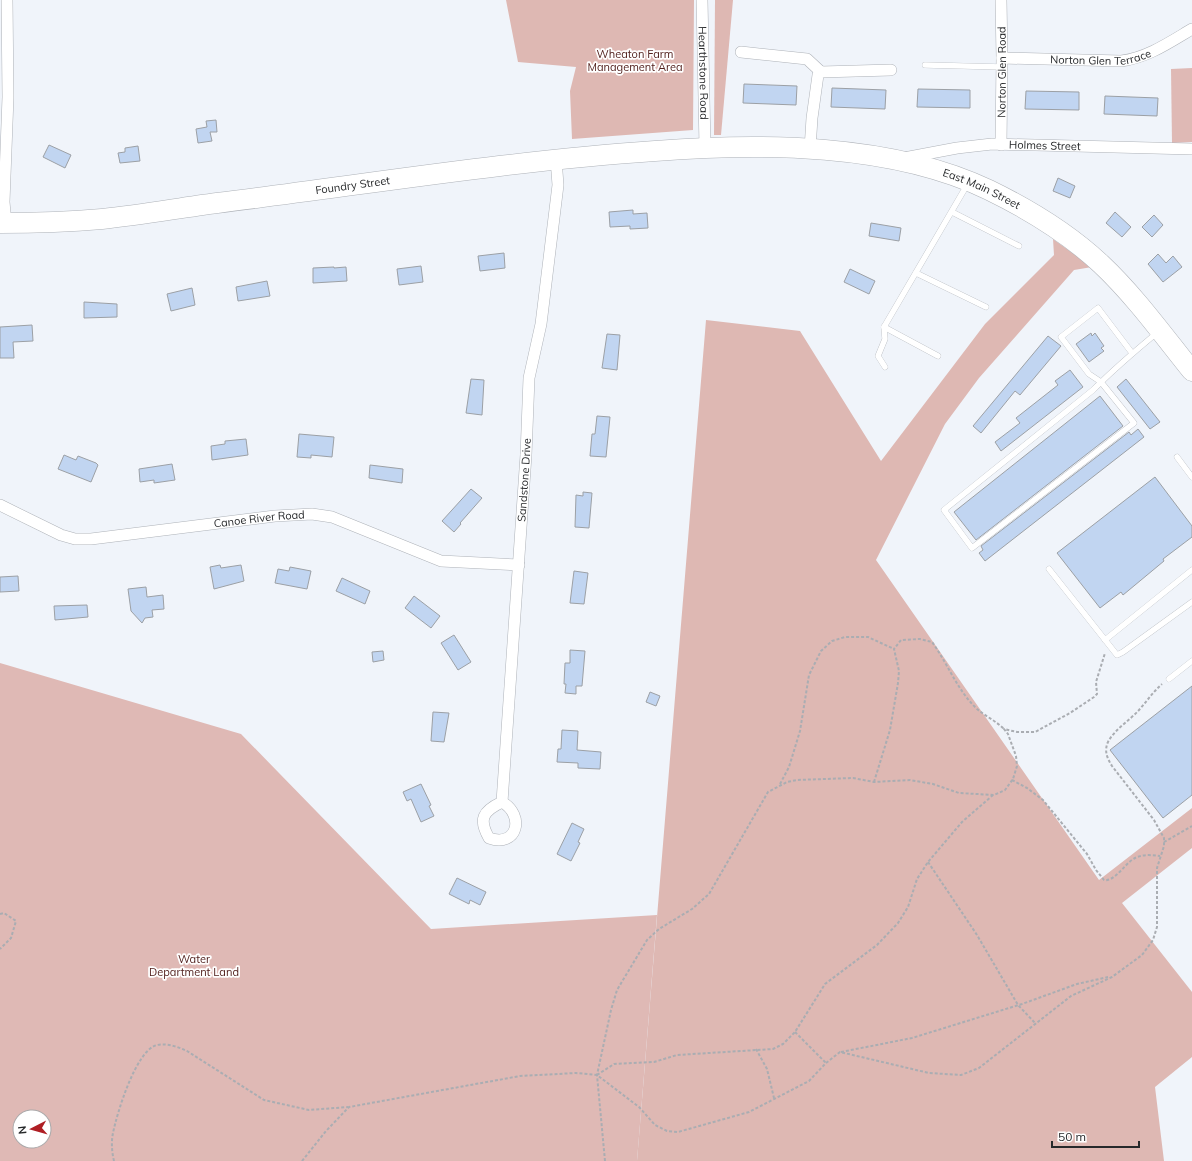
<svg xmlns="http://www.w3.org/2000/svg" width="1192" height="1161" font-family="Mulish,sans-serif">
<style>
.green{fill:#dfb9b5;fill-rule:evenodd}
.forest{fill:#deb8b3}
.building{fill:#c1d5f1;stroke:#9ca0a5}
.lines{fill:none;stroke-linecap:round;stroke-linejoin:round}
.lane-casing{stroke:#aeb2b8;stroke-width:6}
.street-casing{stroke:#aeb2b8;stroke-width:12}
.highway-casing{stroke:#aeb2b8;stroke-width:21}
.path{stroke:#aaadb2;stroke-width:2;stroke-dasharray:3 2;stroke-linecap:butt}
.lane{stroke:#fff;stroke-width:5.5}
.street{stroke:#fff;stroke-width:11}
.highway{stroke:#fff;stroke-width:20}
.labels{text-anchor:middle;stroke-width:3.5;stroke-linejoin:round;paint-order:stroke}
.park-label{font-size:11px;fill:#52211e;stroke:#fff}
.street-label{font-size:11px;fill:#27292b;stroke:#fff}
</style>
<rect width="100%" height="100%" fill="#f0f4fa"/>
<g class="green">
<polygon points="1192,68 1192,142 1172,143 1171,69"/>
<path d="M0 663 241 734 431 929 657 915 637 1161H0ZM20 1117H44V1141H20Z"/>
</g>
<g class="forest">
<polygon points="506,0 694,0 693,130 572,139 570,91 576,67 518,62"/>
<polygon points="715,0 733,0 721,135 714,135"/>
<polygon points="1053,239 1092,267 1074,270 979,378 945,424 876,560 1099,880 1192,808 1192,848 1122,903 1192,992 1192,1057 1155,1087 1164,1161 637,1161 706,320 800,331 881,461 985,324 1054,255"/>
</g>
<g class="building">
<polygon points="744,84 797,86 796,105 743,103"/>
<polygon points="832,88 886,90 885,109 831,107"/>
<polygon points="918,89 970,90 970,108 917,107"/>
<polygon points="1026,91 1079,92 1079,110 1025,109"/>
<polygon points="1105,96 1158,98 1157,116 1104,114"/>
<polygon points="216,120 217,132 210,132 212,141 198,143 196,129 207,127 206,121"/>
<polygon points="49,145 71,155 65,168 43,157"/>
<polygon points="138,146 140,161 120,163 118,153 125,152 125,148"/>
<polygon points="1058,178 1075,186 1070,198 1053,191"/>
<polygon points="633,210 633,214 647,213 648,228 630,229 630,226 610,227 609,212"/>
<polygon points="1115,212 1131,227 1122,237 1106,223"/>
<polygon points="1154,215 1163,225 1152,237 1142,227"/>
<polygon points="871,223 901,228 899,241 869,236"/>
<polygon points="504,253 505,268 480,271 478,256"/>
<polygon points="1158,254 1166,263 1173,256 1182,267 1163,282 1148,264"/>
<polygon points="421,266 423,282 399,285 397,269"/>
<polygon points="334,267 334,268 346,267 347,281 313,283 313,268"/>
<polygon points="850,269 875,281 869,294 844,282"/>
<polygon points="267,281 270,296 238,301 236,287"/>
<polygon points="192,288 195,305 171,311 167,294"/>
<polygon points="84,302 117,304 117,317 84,318"/>
<polygon points="32,325 33,341 13,342 14,358 0,358 0,327"/>
<polygon points="1091,333 1092,336 1095,333 1104,346 1101,348 1104,351 1089,362 1076,344"/>
<polygon points="607,334 620,335 617,370 602,368"/>
<polygon points="1048,336 1061,346 1020,395 1015,391 981,433 973,426"/>
<polygon points="1070,370 1083,387 1001,451 995,442 1020,423 1016,418 1058,385 1055,381"/>
<polygon points="471,379 484,380 482,415 466,413"/>
<polygon points="1126,379 1160,422 1150,429 1117,387"/>
<polygon points="1100,396 1123,426 976,540 954,512"/>
<polygon points="597,416 610,417 606,457 590,456 592,434 595,434"/>
<polygon points="1138,429 1144,437 985,561 979,553 983,550 981,546 1129,432 1131,435"/>
<polygon points="299,434 334,437 332,457 311,455 311,458 297,457"/>
<polygon points="246,439 248,455 212,460 211,446 225,444 225,441"/>
<polygon points="64,455 76,460 78,456 96,463 98,465 91,482 58,469"/>
<polygon points="172,464 175,480 154,483 154,480 140,482 139,469"/>
<polygon points="370,465 403,469 402,483 369,478"/>
<polygon points="1155,477 1192,526 1192,537 1163,559 1164,561 1123,595 1121,592 1100,608 1057,553"/>
<polygon points="471,489 482,498 460,523 461,524 454,532 442,521"/>
<polygon points="583,492 592,493 589,528 575,527 576,495 583,496"/>
<polygon points="220,565 221,568 241,565 244,581 214,589 210,567"/>
<polygon points="290,567 311,571 307,589 275,583 278,569 289,571"/>
<polygon points="574,571 588,573 584,604 570,603"/>
<polygon points="18,576 19,591 0,592 0,577"/>
<polygon points="342,578 370,591 365,604 336,591"/>
<polygon points="146,587 147,597 163,595 164,609 152,610 153,617 145,618 142,623 131,611 128,589"/>
<polygon points="414,596 440,616 431,628 405,608"/>
<polygon points="87,605 88,617 55,620 54,606"/>
<polygon points="454,635 471,662 458,670 441,643"/>
<polygon points="570,650 585,651 582,686 576,686 576,694 565,693 566,684 564,684 565,663 570,663"/>
<polygon points="383,651 384,660 373,662 372,652"/>
<polygon points="1192,686 1192,795 1163,818 1110,750"/>
<polygon points="650,692 660,696 656,706 646,702"/>
<polygon points="433,712 449,713 444,742 431,741"/>
<polygon points="562,730 578,731 577,750 601,752 600,769 578,768 578,763 557,762 558,749 561,749"/>
<polygon points="421,784 431,805 429,806 434,816 421,822 411,799 407,801 403,792"/>
<polygon points="572,823 584,829 578,842 580,843 571,861 557,854"/>
<polygon points="457,878 486,892 480,905 470,900 469,904 449,894"/>
</g>
<g class="lines">
<g class="lane-casing">
<g id="lane">
<polyline points="925,65 1002,67"/>
<polyline points="952,212 1019,246"/>
<polyline points="916,273 986,307"/>
<polyline points="884,327 885,339 878,356 885,367"/>
<path d="M1132 353 1098 308 1061 337 1089 374 1101 382 1134 423 972 548 944 510 1093 390C1114 369 1135 351 1158 332"/>
<polyline points="938,356 884,327 967,185"/>
<polyline points="1177,457 1192,477"/>
<polyline points="1049,569 1117,655 1123,652 1192,602"/>
<polyline points="1105,640 1192,570"/>
<polyline points="1169,679 1192,661"/>
</g>
</g>
<g class="street-casing">
<g id="street">
<path id="s1" d="M702 0 705 147"/>
<polyline points="741,52 807,59 821,72"/>
<path id="s2" d="M1002 58 1121 61C1147 58 1170 42 1192 29"/>
<path id="s3" d="M1001 145 1002 58 1001 0"/>
<polyline points="810,149 812,118 818,75 821,72 891,70"/>
<path id="s4" d="M904 158 957 148 992 144 1192 149"/>
<polyline points="6,223 4,202 8,97 7,0"/>
<path id="s5" d="M0 505 61 535 75 539H91L275 516 312 514 332 517 441 561 519 565"/>
<path id="s6" d="M502 802C483 811 478 819 489 838 518 848 525 815 502 802L526 455 529 378 541 324 558 185 556 159"/>
</g>
</g>
<g class="highway-casing">
<g id="highway">
<path id="s7" d="M0 223C34 223 68 222 102 219 141 215 179 208 217 203 363 185 508 161 655 151 761 143 891 143 989 190 1028 209 1069 234 1101 264 1135 296 1163 335 1192 371"/>
</g>
</g>
<g class="path">
<path d="M1012 780 1027 788 1043 800 1087 854 1096 870 1104 880C1115 882 1125 863 1135 858 1143 854 1152 855 1160 856"/>
<path d="M874 782 890 730 898 683 899 671 894 649 901 640 920 639 932 642C948 664 957 690 977 709 985 716 996 721 1004 729"/>
<polyline points="780,784 789,767 800,731 809,675 821,651 832,641 845,637 868,637 894,649"/>
<polyline points="1164,842 1192,826"/>
<polyline points="928,862 977,935 1018,1005 1036,1024"/>
<polyline points="0,914 4,913 16,921 11,938 0,949"/>
<polyline points="795,1032 826,1063"/>
<polyline points="756,1049 767,1069 774,1098"/>
<polyline points="841,1052 912,1038 1022,1004 1077,984 1108,977"/>
<polyline points="597,1075 614,1064 654,1062 677,1055 773,1049 783,1044 795,1032 825,984 877,945 898,923 908,907 917,879 928,862 962,822 993,795"/>
<path d="M114 1161C112 1153 111 1142 113 1133 117 1113 136 1050 157 1045 168 1043 178 1047 187 1051L264 1100 309 1110 348 1107"/>
<path d="M302 1161 326 1131 349 1107 520 1076 576 1073 597 1075 639 1107 655 1125 667 1131 678 1132 749 1112 809 1081 826 1063 840 1052 929 1073 961 1075 979 1068 1071 996 1112 977 1142 955 1153 940 1157 927V868L1164 846V838L1154 820 1112 766C1107 758 1104 751 1108 742 1114 730 1130 720 1139 710 1147 701 1153 692 1162 684"/>
<polyline points="605,1161 597,1075 611,1010 617,990 647,940 659,929 692,909 709,894 768,792 787,782 797,780 853,778 874,782 910,780 933,784 959,793 994,795 1005,790 1013,779 1017,766 1016,756 1008,734 1004,729 1017,732 1035,732 1070,713 1094,697 1097,694 1096,682 1105,653"/>
</g>
<use href="#lane" class="lane"/>
<use href="#street" class="street"/>
<use href="#highway" class="highway"/>
</g>
<g class="labels">
<g class="park-label">
<text x="635" y="58">Wheaton Farm<tspan x="635" dy="13">Management Area</tspan></text>
<text x="194" y="963">Water<tspan x="194" dy="13">Department Land</tspan></text>
</g>
<g class="street-label">
<text dy="4" stroke="none"><textPath href="#s2" startOffset="99">Norton Glen Terrace</textPath></text>
<text dy="4" stroke="none"><textPath href="#s3" startOffset="73">Norton Glen Road</textPath></text>
<text dy="4" stroke="none"><textPath href="#s1" startOffset="73">Hearthstone Road</textPath></text>
<text dy="4" stroke="none"><textPath href="#s4" startOffset="142">Holmes Street</textPath></text>
<text dy="4" stroke="none"><textPath href="#s7" startOffset="355">Foundry Street</textPath></text>
<text dy="4" stroke="none"><textPath href="#s7" startOffset="992">East Main Street</textPath></text>
<text dy="4" stroke="none"><textPath href="#s6" startOffset="432">Sandstone Drive</textPath></text>
<text dy="4" stroke="none"><textPath href="#s5" startOffset="268">Canoe River Road</textPath></text>
</g>
</g>
<g transform="translate(32 1129) rotate(264)"><circle r="19" fill="#ffffff" stroke="#a9a9aa"/>
<path d="M0-3L7 15L0 10L-7 15Z" fill="#af1e24"/>
<text y="-6" font-size="11" font-weight="bold" text-anchor="middle" fill="#27292b">N</text>
</g>
<path d="M1052 1141v6h87v-6" fill="none" stroke="#27292b" stroke-width="2"/>
<text x="1058" y="1141" font-size="12" fill="#27292b" stroke="#ffffff" stroke-width="3" paint-order="stroke">50 m</text>
</svg>
